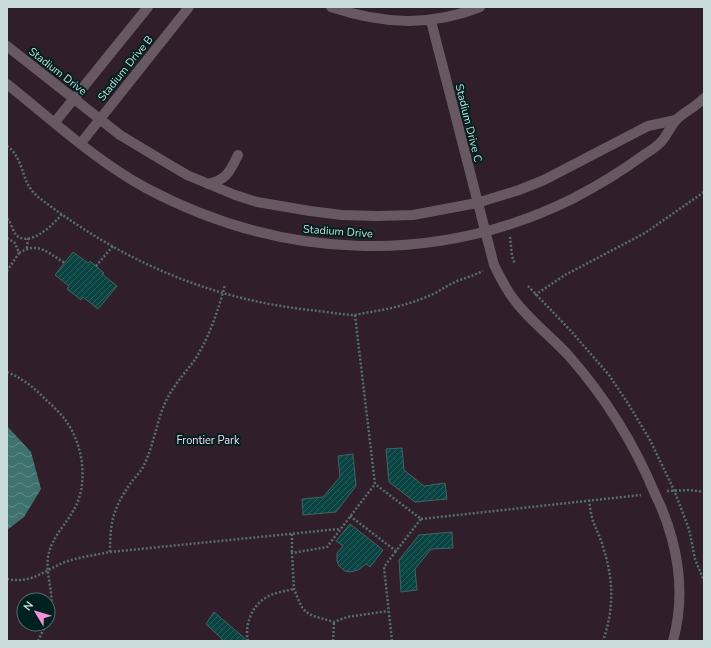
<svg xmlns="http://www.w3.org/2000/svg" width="711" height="648" font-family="'Nunito Sans',sans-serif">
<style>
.green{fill:#311e2b;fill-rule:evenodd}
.water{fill:url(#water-waves)}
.building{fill:url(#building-hatch);stroke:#406462}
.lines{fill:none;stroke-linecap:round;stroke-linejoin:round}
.path{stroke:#546f6e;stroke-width:2.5;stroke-dasharray:2 2;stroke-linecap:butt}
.minor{stroke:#675861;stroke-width:10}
.labels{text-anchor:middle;stroke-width:4;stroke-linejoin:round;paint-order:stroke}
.street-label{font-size:11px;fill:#c9dcdb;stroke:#002120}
.park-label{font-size:11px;fill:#fad5ed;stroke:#002120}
</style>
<defs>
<pattern id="water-waves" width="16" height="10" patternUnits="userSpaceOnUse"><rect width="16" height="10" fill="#3e726f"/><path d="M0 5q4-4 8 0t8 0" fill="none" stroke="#618c8a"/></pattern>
<pattern id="building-hatch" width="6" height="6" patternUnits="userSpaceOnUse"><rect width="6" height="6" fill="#0a4442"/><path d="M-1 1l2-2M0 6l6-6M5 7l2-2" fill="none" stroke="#2c5e5d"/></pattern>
</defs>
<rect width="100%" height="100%" fill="#002120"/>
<path class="green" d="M7 7H704V641H7ZM24 600H48V624H24Z"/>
<polygon class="water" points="7,426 31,452 41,489 24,517 7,530"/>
<g class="building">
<polygon points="73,252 88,263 90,261 104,273 102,274 117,286 98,309 83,297 81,300 67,289 69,286 55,275"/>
<polygon points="402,448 404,470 424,486 445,483 447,499 415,502 389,482 386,449"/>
<polygon points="353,454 356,486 336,512 303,515 302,499 323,497 340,477 338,456"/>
<polygon points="350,524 383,550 370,567 366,564 358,570 350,572 345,571 339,566 337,561 337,553 343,546 336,541"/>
<polygon points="452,532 453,548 431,549 415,569 417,590 401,592 399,560 419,535"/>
<polygon points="214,612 248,641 224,641 206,624"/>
</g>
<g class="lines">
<g class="path">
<path d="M7 146C23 157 21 178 33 192 36 195 39 198 42 200 123 261 209 299 310 310 324 311 341 315 355 315 360 314 365 313 370 312 390 309 411 304 431 295 440 291 448 285 457 281 466 278 474 275 483 271"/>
<path d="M7 219 9 220C11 224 13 231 16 235 30 248 54 224 62 214"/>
<polyline points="510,237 512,256 515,264"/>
<polyline points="7,238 15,243 19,253 7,271"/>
<polyline points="27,248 28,238"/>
<path d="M19 253C38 241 48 253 65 263"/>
<polyline points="96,266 113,246"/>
<polyline points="528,286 570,330 590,353 609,375 629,405 650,440 674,490 689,529 695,559 704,581"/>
<polyline points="535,295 565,275 645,233 704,192"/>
<polyline points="355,315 375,484 327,547 292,553 294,589 301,606 306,612 313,616 334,622 347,617 388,611"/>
<path d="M7 372C22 378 35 388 46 400 52 405 58 411 63 417 81 439 88 474 78 501 71 520 51 536 48 557 45 580 57 594 48 620"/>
<polyline points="667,491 690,490 704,492"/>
<path d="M589 500C590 507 591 515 593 521 596 530 601 538 603 547 614 580 614 609 603 641"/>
<polyline points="350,516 396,551 421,519 375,484"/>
<polyline points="421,519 641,495"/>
<polyline points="292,534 292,553"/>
<path d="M110 552C110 522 113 509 130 484 134 478 140 473 143 467 154 446 156 422 166 401 173 386 184 374 194 361 209 338 218 311 225 285"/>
<path d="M7 579C32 584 43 571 65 562 80 557 95 555 110 552L339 529"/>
<polyline points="38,641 46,624"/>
<path d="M248 641C244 624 253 603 269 596 277 592 286 591 294 589"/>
<polyline points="333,641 334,622"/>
<polyline points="392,641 384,567 396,551"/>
</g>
<g class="minor">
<path d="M331 7C382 24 430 27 480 7"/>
<path d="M431 21 494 265C499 275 504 285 510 294 526 318 550 335 569 356 605 397 634 443 655 494 662 508 668 523 672 539 681 572 682 608 673 641"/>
<polyline points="7,46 120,135 165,162 187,175 235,195 257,202 310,211 342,215 377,216 413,215 477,203 519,190 544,180 648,126 676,120"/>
<path d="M7 84C52 120 95 160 146 188 281 260 436 267 574 198 599 185 622 171 645 154 650 151 656 147 660 143 667 136 670 127 676 120 684 112 696 107 704 98"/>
<polyline points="55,122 148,7"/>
<polyline points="81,143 189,7"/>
<path d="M208 184C227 180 230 171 238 155"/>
</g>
</g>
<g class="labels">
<g class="street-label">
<text transform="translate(125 68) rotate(-51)" y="4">Stadium Drive B</text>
<text transform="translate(58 71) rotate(38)" y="4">Stadium Drive</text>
<text transform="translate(469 123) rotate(76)" y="4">Stadium Drive C</text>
<text transform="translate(338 231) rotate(4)" y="4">Stadium Drive</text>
</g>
<g class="park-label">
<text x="208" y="444">Frontier Park</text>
</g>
</g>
<rect width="711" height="648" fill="none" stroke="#c9dcdb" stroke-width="16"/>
<g transform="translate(36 612) rotate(308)"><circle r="19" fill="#002120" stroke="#506c6b"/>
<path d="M0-3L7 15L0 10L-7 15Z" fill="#f391d6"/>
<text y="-6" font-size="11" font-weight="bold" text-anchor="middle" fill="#c9dcdb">N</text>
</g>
</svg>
